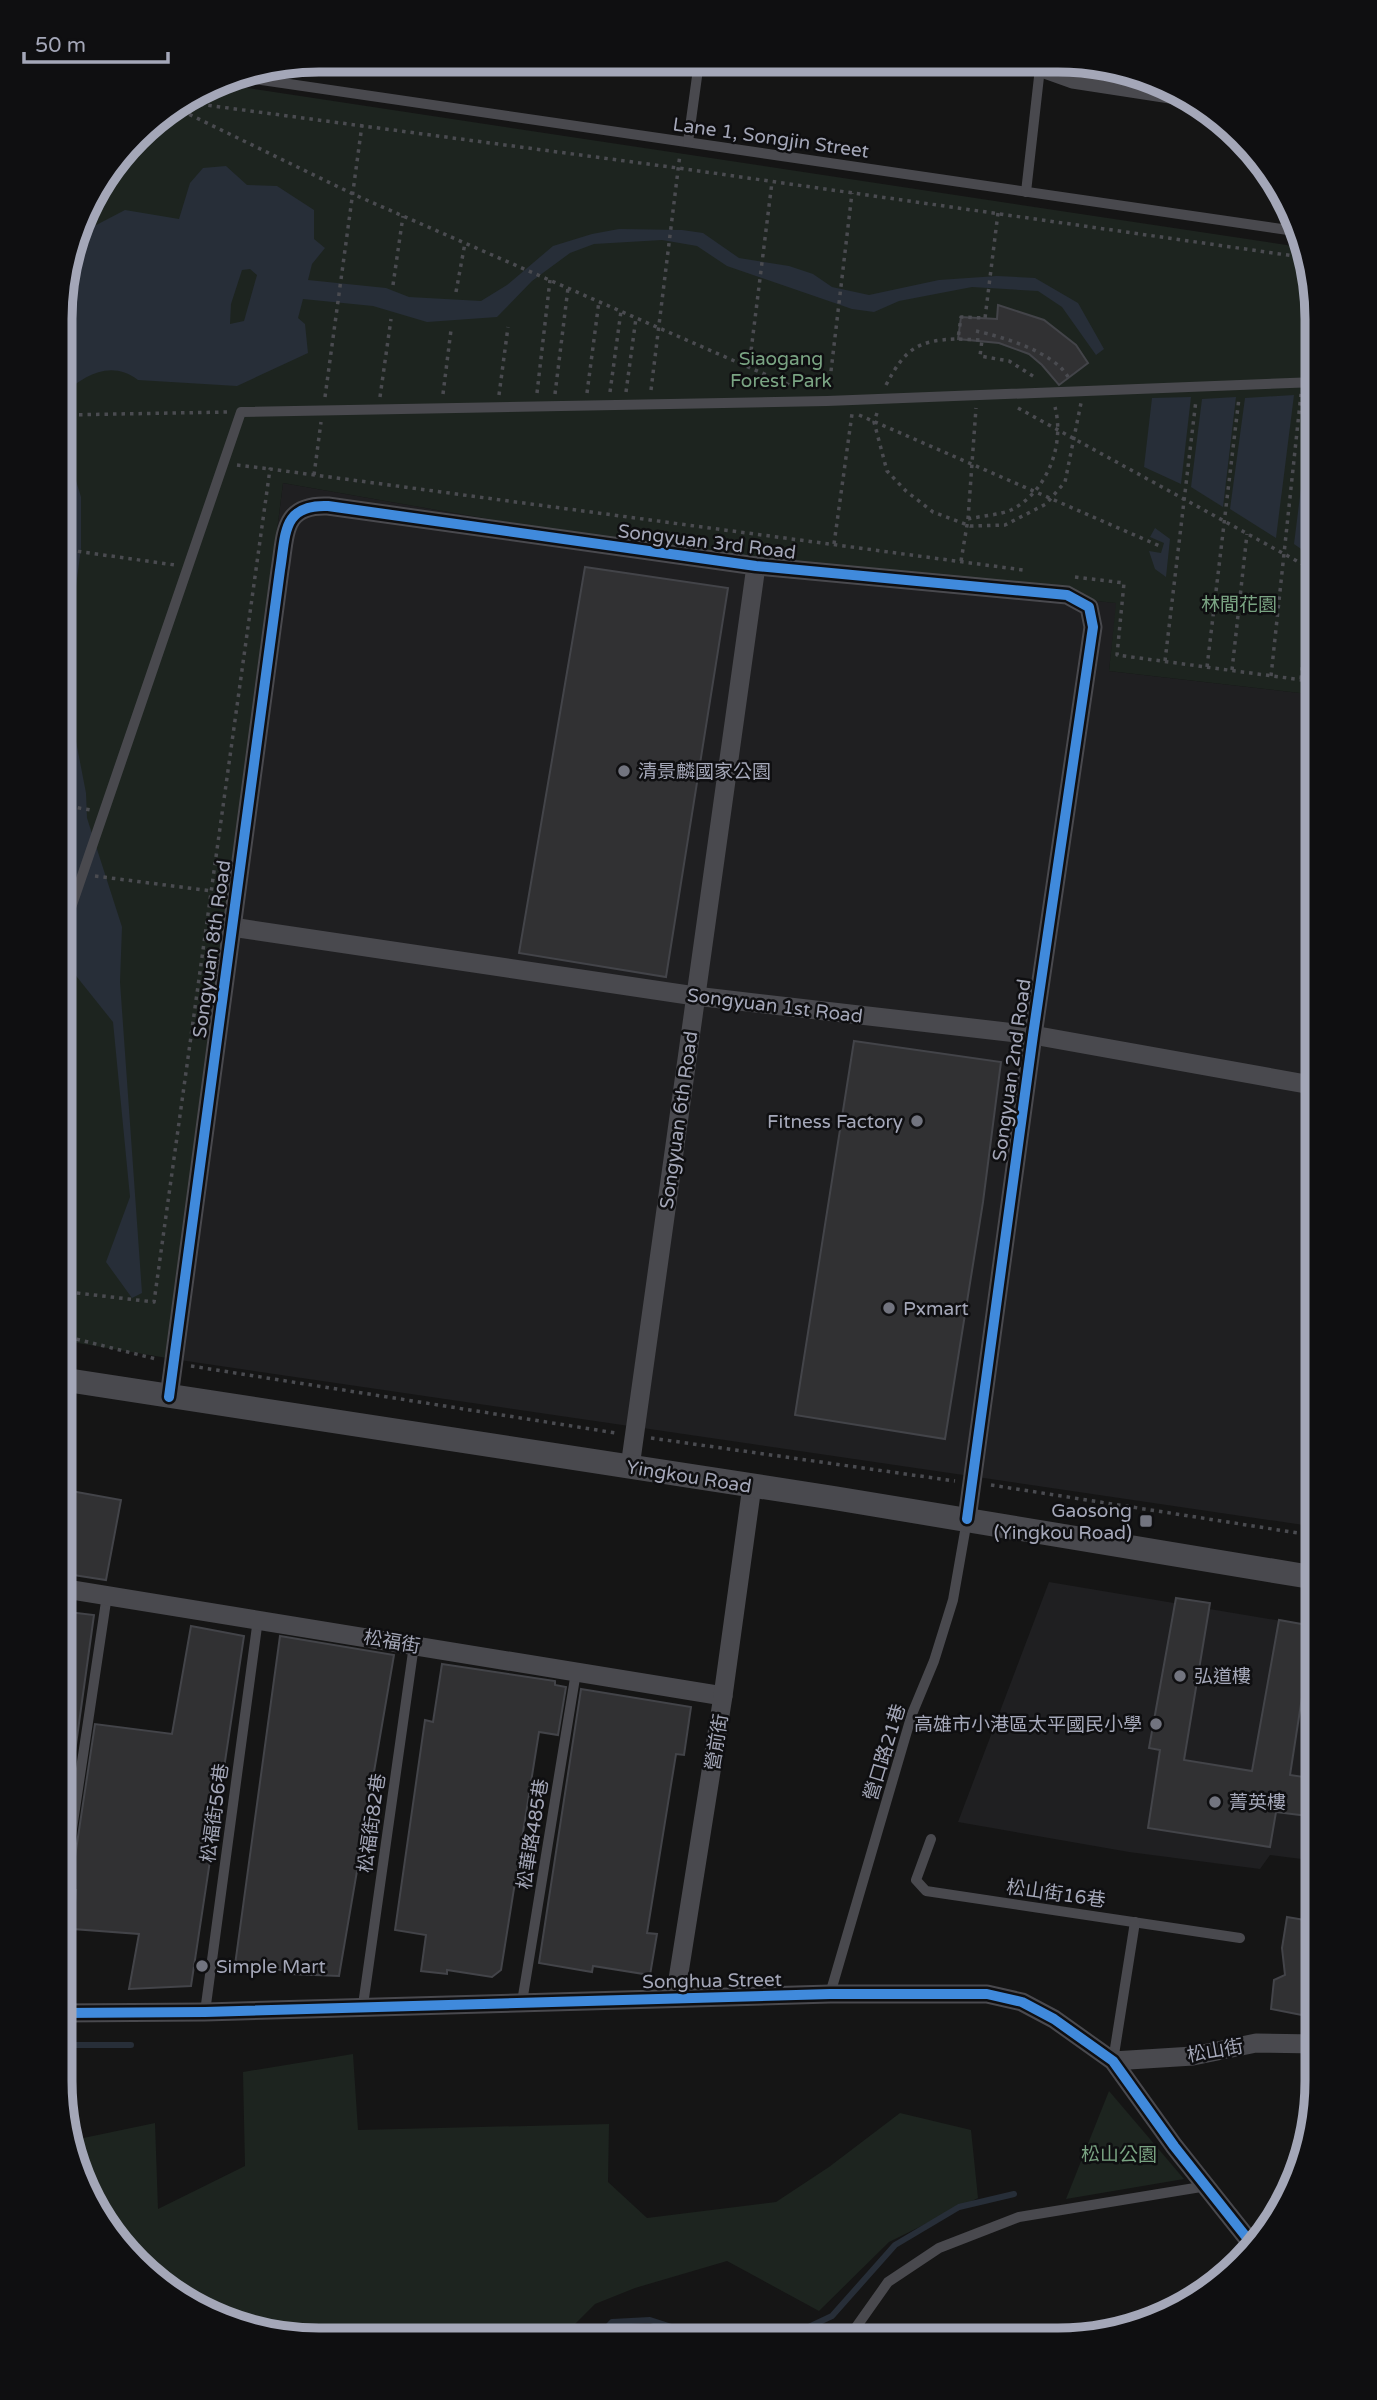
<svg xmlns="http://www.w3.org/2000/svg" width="1377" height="2400" font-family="'Varela Round','Noto Sans TC',sans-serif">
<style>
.built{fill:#1f1f21}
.green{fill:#1d241f}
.water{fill:#272e38;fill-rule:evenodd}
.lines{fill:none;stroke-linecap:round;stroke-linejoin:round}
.stream{stroke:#272e38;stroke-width:6}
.building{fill:#313133;stroke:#434449;stroke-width:2}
.path{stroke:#4a4b50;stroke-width:3.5;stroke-dasharray:3.5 5;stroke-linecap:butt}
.service{stroke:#49494e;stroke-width:10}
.minor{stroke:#49494e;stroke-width:19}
.tertiary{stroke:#49494e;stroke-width:24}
.cycleway-casing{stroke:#0f0f11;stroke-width:15}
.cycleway{stroke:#408adc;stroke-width:10}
.poi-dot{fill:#72747f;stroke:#0f0f11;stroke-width:2.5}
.labels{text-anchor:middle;stroke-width:5;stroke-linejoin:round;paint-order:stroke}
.street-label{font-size:19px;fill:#a4a7b8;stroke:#0f0f11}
.park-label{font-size:19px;fill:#7aa483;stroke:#0f0f11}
.poi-label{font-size:19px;fill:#a4a7b8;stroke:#0f0f11;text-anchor:start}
.rim{fill:none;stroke:#a4a7b8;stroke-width:9}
</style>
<rect width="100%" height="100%" fill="#151515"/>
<g class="built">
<polygon points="283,483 756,566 1117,603 1109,671 1317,695 1317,1527 173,1359"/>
<polygon points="1049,1582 1317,1627 1317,1861 1270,1855 1260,1869 1129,1852 958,1822"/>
</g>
<g class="green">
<polygon points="214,83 1306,248 1317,318 1317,695 1109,671 1116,603 756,566 283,483 173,1359 60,1340 62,285 86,204 147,124"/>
<polygon points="353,2054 358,2130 609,2124 608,2182 647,2218 776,2202 829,2167 900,2113 971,2130 978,2198 889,2242 819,2311 727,2261 635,2288 595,2304 560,2339 284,2338 219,2321 160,2287 113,2239 73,2165 69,2141 155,2123 158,2209 245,2166 243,2072"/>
<polygon points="1109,2091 1184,2179 1066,2199"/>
</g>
<g class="water">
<path d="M226 166 247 185 277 186 314 210V239L325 248 312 264 308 280 386 288 409 297 481 301 507 285 553 246 592 234 619 229 682 230 703 233 739 258 789 266 813 274 832 287 869 295 939 280 997 276 1035 278 1078 303 1104 349 1096 355 1062 307 1038 291 972 287 899 301 874 312 852 309 727 266 697 246 662 240 594 244 570 253 532 281 497 317 427 322 373 306 303 299 298 318 305 324 308 353 237 386 138 380C110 359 85 376 62 394V329L68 323 79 234 125 210 179 219 190 183 203 168ZM250 269 257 275 244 321 230 324 231 304 242 270Z"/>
<polygon points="1294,395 1276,538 1230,509 1245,398"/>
<polygon points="1191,397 1181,484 1144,467 1152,398"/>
<polygon points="1236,397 1223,507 1191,487 1202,399"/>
<polygon points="1309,424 1317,425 1317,502 1311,556 1294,544"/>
<polygon points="61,431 81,497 81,548 64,679 86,793 87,818 122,927 120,982 142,1293 132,1298 106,1262 130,1197 113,1022 61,957"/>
<polygon points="1155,528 1170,539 1166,577 1155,569 1149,551 1161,553 1164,543 1150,537"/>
</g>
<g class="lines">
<g class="stream">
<polyline points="60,2045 131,2045"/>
<polyline points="596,2339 612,2322 650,2320 709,2339"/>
<polyline points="781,2340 832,2316 895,2245 959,2207 1014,2194"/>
</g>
</g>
<g class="building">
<polygon points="998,305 1044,320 1076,345 1088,363 1059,385 1042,365 1029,354 999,343 958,339 961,317 997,319"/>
<polygon points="585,567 728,588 666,977 519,953"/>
<polygon points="854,1041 1001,1062 983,1202 945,1439 795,1415"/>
<polygon points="60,1489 121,1500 106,1580 60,1573"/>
<polygon points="1176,1598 1210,1603 1184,1760 1252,1771 1279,1620 1313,1626 1290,1775 1317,1779 1317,1817 1276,1812 1270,1847 1148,1828 1160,1750 1149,1748"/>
<polygon points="60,1611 94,1615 60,1860"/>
<polygon points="191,1626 244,1636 191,1986 129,1989 139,1934 73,1929 76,1890 70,1890 95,1724 172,1734"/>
<polygon points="280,1636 394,1655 339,1976 290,1974 290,1971 235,1965"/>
<polygon points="442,1664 555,1681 555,1685 566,1687 558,1735 539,1732 501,1970 492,1977 447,1970 447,1974 421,1971 426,1935 395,1930 425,1720 433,1722"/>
<polygon points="581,1689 691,1707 684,1755 676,1754 647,1933 657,1934 650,1975 593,1966 592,1972 539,1963"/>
<polygon points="1287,1917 1317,1922 1317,2018 1271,2009 1274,1980 1285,1975 1282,1948"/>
</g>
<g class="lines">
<g class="path">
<polyline points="183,102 678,168 1308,258"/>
<polyline points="174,107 355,195 794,387"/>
<polyline points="998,213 985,318 961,317 958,339 982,340 980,356 1009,361 1036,378"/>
<polyline points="393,285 403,216"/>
<polyline points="456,292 465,243"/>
<path d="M976 331C1003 337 1054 352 1068 377"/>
<polyline points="749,367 772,182"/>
<polyline points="1304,369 1314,295"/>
<path d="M886 385C905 349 917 340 958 339"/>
<polyline points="829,388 852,193"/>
<polyline points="651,390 680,154"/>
<polyline points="610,392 621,311"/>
<polyline points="626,392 636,318"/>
<polyline points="537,393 550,280"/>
<polyline points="587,393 599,301"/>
<polyline points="443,394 451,330"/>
<polyline points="555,394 568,288"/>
<polyline points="499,395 508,327"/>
<polyline points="325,397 362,125"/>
<polyline points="380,397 391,319"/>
<polyline points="1018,408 1317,572"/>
<polyline points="877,413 874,422 887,471 906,491 933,512 970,526 1005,525 1046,504 1065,482 1081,403"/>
<polyline points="62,415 229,412"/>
<polyline points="859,415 1162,547"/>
<polyline points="237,465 270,469"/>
<polyline points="314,475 321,422"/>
<polyline points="968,519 976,408"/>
<polyline points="834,544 852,414"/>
<polyline points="61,549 175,565"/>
<path d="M961 561 968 519C981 516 999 515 1011 510 1047 492 1065 445 1055 407"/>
<polyline points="1075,577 1124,583 1117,655 1317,682"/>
<polyline points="1165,661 1196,400"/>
<polyline points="1207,667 1239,398"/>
<polyline points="1232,670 1247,534"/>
<polyline points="1271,676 1301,394"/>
<polyline points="1301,679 1317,542"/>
<polyline points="61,805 91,810"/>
<polyline points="95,876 212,891"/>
<polyline points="60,1291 154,1302 270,469 1023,570"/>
<polyline points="60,1335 156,1359"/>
<polyline points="191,1366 616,1433"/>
<polyline points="651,1438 955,1481"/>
<polyline points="991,1485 1317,1536"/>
</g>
<g class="service">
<polyline points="234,76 1302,232"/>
<polyline points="688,142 699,62"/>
<polyline points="1026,192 1040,68"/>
<polyline points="61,937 241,412 827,401 1317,382"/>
<polyline points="931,1839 916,1880 926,1891 1240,1938"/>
<polyline points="60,1909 107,1595"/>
<polyline points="830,1994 912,1714 934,1661 953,1600 967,1520"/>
<polyline points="522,2002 576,1672"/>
<polyline points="363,2005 414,1645"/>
<polyline points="205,2012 258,1619"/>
<polyline points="1113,2061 1135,1922"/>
<polyline points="847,2340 888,2282 939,2248 1019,2217 1207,2186"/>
</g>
<g class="minor">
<polyline points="1031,64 1073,79 1190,97"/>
<polyline points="232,927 695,996 1033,1035 1317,1086"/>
<path d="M169 1397 280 570C286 534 282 504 328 506L756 566 1067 595 1089 607 1093 627 1033 1035 967 1519"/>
<polyline points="630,1467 756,566"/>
<polyline points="60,1588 723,1696"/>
<polyline points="675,1998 723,1696 752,1486"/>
<polyline points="60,2013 205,2012 830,1994 987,1994 1022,2002 1054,2019 1113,2061 1174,2146 1255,2248"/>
<polyline points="1113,2061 1193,2056 1256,2043 1317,2044"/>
</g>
<polyline class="tertiary" points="60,1379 834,1498 1317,1578"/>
<g class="cycleway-casing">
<g id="cycleway">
<path d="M169 1397 280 570C286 534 282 504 328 506L756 566 1067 595 1089 607 1093 627 1033 1035 967 1519"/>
<polyline points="60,2013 205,2012 830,1994 987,1994 1022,2002 1054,2019 1113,2061 1174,2146 1255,2248"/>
</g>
</g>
<use href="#cycleway" class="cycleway"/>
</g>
<g class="poi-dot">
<circle cx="624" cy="771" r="7"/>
<circle cx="917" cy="1121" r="7"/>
<circle cx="889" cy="1308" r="7"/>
<rect x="1139" y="1514" width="14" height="14" rx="3.5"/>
<circle cx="1180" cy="1676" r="7"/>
<circle cx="1156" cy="1724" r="7"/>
<circle cx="1215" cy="1802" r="7"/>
<circle cx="202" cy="1966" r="7"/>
</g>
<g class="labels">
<g class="street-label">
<text transform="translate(771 137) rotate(8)" y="7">Lane 1, Songjin Street</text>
<text transform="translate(707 541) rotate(7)" y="7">Songyuan 3rd Road</text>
<text transform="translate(211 949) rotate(-82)" y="7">Songyuan 8th Road</text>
<text transform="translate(775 1005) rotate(7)" y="7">Songyuan 1st Road</text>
<text transform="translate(1011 1070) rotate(-82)" y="7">Songyuan 2nd Road</text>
<text transform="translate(678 1120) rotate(-82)" y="7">Songyuan 6th Road</text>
<text transform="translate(689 1476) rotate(9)" y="7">Yingkou Road</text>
<text transform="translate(392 1641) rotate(10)" y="7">松福街</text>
<text transform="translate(716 1742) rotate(-81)" y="7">營前街</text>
<text transform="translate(884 1752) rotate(-73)" y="7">營口路21巷</text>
<text transform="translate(214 1813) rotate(-82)" y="7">松福街56巷</text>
<text transform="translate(371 1823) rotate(-82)" y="7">松福街82巷</text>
<text transform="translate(532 1834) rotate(-81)" y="7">松華路485巷</text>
<text transform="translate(1056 1893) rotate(8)" y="7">松山街16巷</text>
<text transform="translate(712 1980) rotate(-1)" y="7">Songhua Street</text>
<text transform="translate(1215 2050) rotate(-10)" y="7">松山街</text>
</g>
<g class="park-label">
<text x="781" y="365">Siaogang<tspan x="781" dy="22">Forest Park</tspan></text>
<text x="1239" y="611">林間花園</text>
<text x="1119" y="2161">松山公園</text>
</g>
<g class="poi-label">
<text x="638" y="778">清景麟國家公園</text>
<text x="903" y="1128" text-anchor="end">Fitness Factory</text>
<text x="903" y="1315">Pxmart</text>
<text x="1132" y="1517" text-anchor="end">Gaosong<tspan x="1132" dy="22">(Yingkou Road)</tspan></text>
<text x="1194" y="1683">弘道樓</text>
<text x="1142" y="1731" text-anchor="end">高雄市小港區太平國民小學</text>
<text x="1229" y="1809">菁英樓</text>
<text x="216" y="1973">Simple Mart</text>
</g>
</g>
<path d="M0 0H1377V2400H0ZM319 72H1058A247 247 0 0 1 1305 319V2081A247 247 0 0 1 1058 2328H319A247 247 0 0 1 72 2081V319A247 247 0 0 1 319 72Z" fill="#0f0f11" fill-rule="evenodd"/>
<path class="rim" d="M319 72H1058A247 247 0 0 1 1305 319V2081A247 247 0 0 1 1058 2328H319A247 247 0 0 1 72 2081V319A247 247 0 0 1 319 72Z"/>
<path d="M24 52v10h144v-10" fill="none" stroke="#a4a7b8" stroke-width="3.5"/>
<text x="35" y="52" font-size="21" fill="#a4a7b8" stroke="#0f0f11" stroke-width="5" paint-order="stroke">50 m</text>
</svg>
